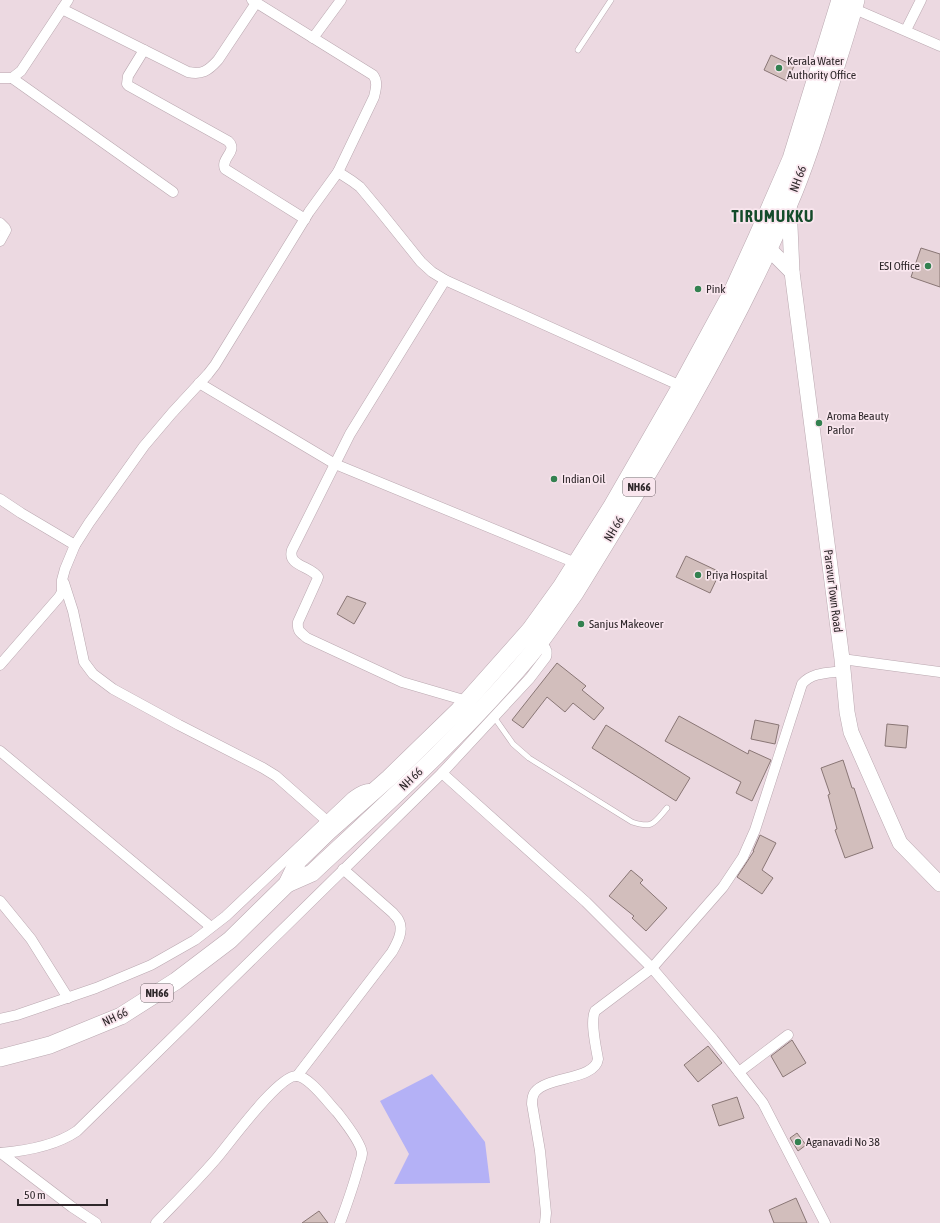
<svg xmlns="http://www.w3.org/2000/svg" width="940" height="1223" font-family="'Asap Condensed',sans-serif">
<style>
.water{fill:#b4b1f6}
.building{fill:#d2bebc;stroke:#897675}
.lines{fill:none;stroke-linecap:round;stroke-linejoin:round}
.service-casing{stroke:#baa8b0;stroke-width:6}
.minor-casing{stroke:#baa8b0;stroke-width:11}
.secondary-casing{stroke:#baa8b0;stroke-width:16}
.trunk-casing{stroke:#baa8b0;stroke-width:18}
.service{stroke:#fff;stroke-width:5}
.minor{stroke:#fff;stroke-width:10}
.secondary{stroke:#fff;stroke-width:15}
.trunk{stroke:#fff;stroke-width:17}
.poi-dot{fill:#338150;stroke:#f9e6ee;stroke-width:1.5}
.labels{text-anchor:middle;stroke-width:3.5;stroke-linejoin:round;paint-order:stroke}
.shield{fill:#f9e6ee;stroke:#6c6166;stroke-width:1}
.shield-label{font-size:11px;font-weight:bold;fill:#2f282b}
.poi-label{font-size:12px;fill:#2f282b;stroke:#f9e6ee;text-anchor:start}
.street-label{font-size:12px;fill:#2f282b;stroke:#f9e6ee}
.district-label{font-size:16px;font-weight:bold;letter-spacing:1px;fill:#144b2a;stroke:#f9e6ee}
</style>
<rect width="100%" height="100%" fill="#ecd9e1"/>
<polygon class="water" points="432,1074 459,1108 485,1142 490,1183 394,1184 409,1154 380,1101"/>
<g class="building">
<polygon points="771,55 794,66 787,81 764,70"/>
<polygon points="921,248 940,254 940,287 911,277"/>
<polygon points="686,556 720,572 710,593 676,577"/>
<polygon points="347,596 366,603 354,624 337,614"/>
<polygon points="557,663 586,686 582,690 604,708 594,720 573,703 565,712 547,697 523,728 512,720"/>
<polygon points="679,716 748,754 749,750 771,760 752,801 736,793 741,782 665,741"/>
<polygon points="755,720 779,725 775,744 751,739"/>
<polygon points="887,724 908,726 906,748 885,746"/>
<polygon points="606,725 690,778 676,801 592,748"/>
<polygon points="843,760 852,788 854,788 873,848 845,858 835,830 837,829 828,795 830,794 821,768"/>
<polygon points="760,835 776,843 762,870 773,878 762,894 737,877 754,851 753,851"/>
<polygon points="631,870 643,880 640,883 667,908 646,931 632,918 634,916 609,896"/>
<polygon points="792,1040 806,1063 783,1077 771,1056"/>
<polygon points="708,1046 722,1063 698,1082 684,1065"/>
<polygon points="737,1097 744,1118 719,1126 712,1105"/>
<polygon points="797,1133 806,1145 798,1151 790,1138"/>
<polygon points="796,1198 807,1223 774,1223 769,1210"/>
<polygon points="319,1211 328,1223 302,1223"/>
</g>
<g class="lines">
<g class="service-casing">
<g id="service">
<polyline points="578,50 611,0"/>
<path d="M494 717 513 744 529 758 632 822C653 829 654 823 667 808"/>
</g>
</g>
<g class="minor-casing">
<g id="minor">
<polyline points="850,7 940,46"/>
<path d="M62 9 188 72C202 75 208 71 218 60L256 3"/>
<polyline points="906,30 921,0"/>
<polyline points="313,38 341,0"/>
<path d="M144 50 128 76 127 84 129 86 228 141C239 151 220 158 225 169L305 219"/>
<polyline points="0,78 12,78 21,71 68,0"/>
<polyline points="12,78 173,192"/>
<polyline points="338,172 352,181 360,187 380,211 421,262 432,272 445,280 681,386"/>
<polyline points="0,223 5,228 6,230 0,241"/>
<path d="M445 280 350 434 292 550C287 566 311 566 318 577L317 580 298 622C297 631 300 632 307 638L402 682 467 701"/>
<polyline points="199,383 335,464 576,563"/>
<polyline points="0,499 21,513 75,545"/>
<polyline points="64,583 73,611 84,662 93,674 113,689 179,725 263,768 276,776 327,821"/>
<polyline points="842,659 940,672"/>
<path d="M0 665 59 597 62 592V580L65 569 75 545 89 523 144 446 172 413 208 374 215 365 309 212 338 172 374 97C376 89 378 81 373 75L252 0"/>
<polyline points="0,751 211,927"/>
<polyline points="442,773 586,902 652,968 713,1039 763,1103 825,1223"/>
<polyline points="0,901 31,939 68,998"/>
<path d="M0 1019 17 1015 96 988 151 965 195 940 226 916 352 797C360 791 365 788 375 789"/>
<polyline points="739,1072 788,1035"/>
<path d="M297 1076 392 952C397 943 404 931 399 921 398 918 395 916 393 913L343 869"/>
<path d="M0 1153C26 1151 55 1146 77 1131L442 773 530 678 546 657C548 650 545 647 540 642"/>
<polyline points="1,1153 72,1207 96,1223"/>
<path d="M156 1223C176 1202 197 1181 216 1159 229 1144 279 1074 297 1076 310 1077 328 1103 337 1112 344 1121 361 1142 362 1153 362 1157 360 1162 359 1165 354 1185 347 1204 340 1223"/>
<path d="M545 1223 546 1213 540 1151 532 1104C532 1100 532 1096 535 1092 547 1076 595 1080 598 1059 596 1047 590 1022 595 1011L652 968 723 887 743 857 755 830 802 684C812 672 829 673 843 671"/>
</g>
</g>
<g class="secondary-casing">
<g id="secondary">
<polyline points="789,203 792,272 842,659 847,712 851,732 900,843 940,884"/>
<polyline points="769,249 792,272"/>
</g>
</g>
<g class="trunk-casing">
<g id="trunk">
<path d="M287 884 312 873C387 803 464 734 530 655 546 635 560 614 575 593 653 467 730 341 789 204 805 167 817 128 829 89 838 59 848 30 856 0"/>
<polyline points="0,1058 50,1045 121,1016 176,981 230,940 287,884 298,861 329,831 389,778 459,710 530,630 561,587 612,506 681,386 732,292 757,237 791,159 840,0"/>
</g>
</g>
<use href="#service" class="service"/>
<use href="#minor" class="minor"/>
<use href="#secondary" class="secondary"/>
<use href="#trunk" class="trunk"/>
</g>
<g class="poi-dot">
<circle cx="779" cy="68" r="4"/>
<circle cx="928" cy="266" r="4"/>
<circle cx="698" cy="289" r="4"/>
<circle cx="819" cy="423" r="4"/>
<circle cx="554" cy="479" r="4"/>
<circle cx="698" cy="575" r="4"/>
<circle cx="581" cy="624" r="4"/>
<circle cx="798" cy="1142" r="4"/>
</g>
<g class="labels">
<g class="shield">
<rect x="623" y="478" width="32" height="18" rx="3"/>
<rect x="141" y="984" width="32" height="18" rx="3"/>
</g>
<g class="shield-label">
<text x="639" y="491">NH66</text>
<text x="157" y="997">NH66</text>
</g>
<g class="poi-label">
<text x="787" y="65">Kerala Water<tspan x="787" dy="14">Authority Office</tspan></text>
<text x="920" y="270" text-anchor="end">ESI Office</text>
<text x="706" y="293">Pink</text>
<text x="827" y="420">Aroma Beauty<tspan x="827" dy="14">Parlor</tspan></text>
<text x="562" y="483">Indian Oil</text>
<text x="706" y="579">Priya Hospital</text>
<text x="589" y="628">Sanjus Makeover</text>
<text x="806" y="1146">Aganavadi No 38</text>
</g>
<g class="street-label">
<text transform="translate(798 179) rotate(-69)" y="4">NH 66</text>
<text transform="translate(614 529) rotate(-59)" y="4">NH 66</text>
<text transform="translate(833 591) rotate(83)" y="4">Paravur Town Road</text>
<text transform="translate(411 779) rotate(-44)" y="4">NH 66</text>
<text transform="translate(115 1017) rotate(-26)" y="4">NH 66</text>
</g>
<g class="district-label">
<text x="773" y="222">TIRUMUKKU</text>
</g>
</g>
<path d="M18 1199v6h89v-6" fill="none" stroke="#2f282b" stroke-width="2"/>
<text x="24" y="1199" font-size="12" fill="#2f282b" stroke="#f9e6ee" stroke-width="3" paint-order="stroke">50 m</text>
</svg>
